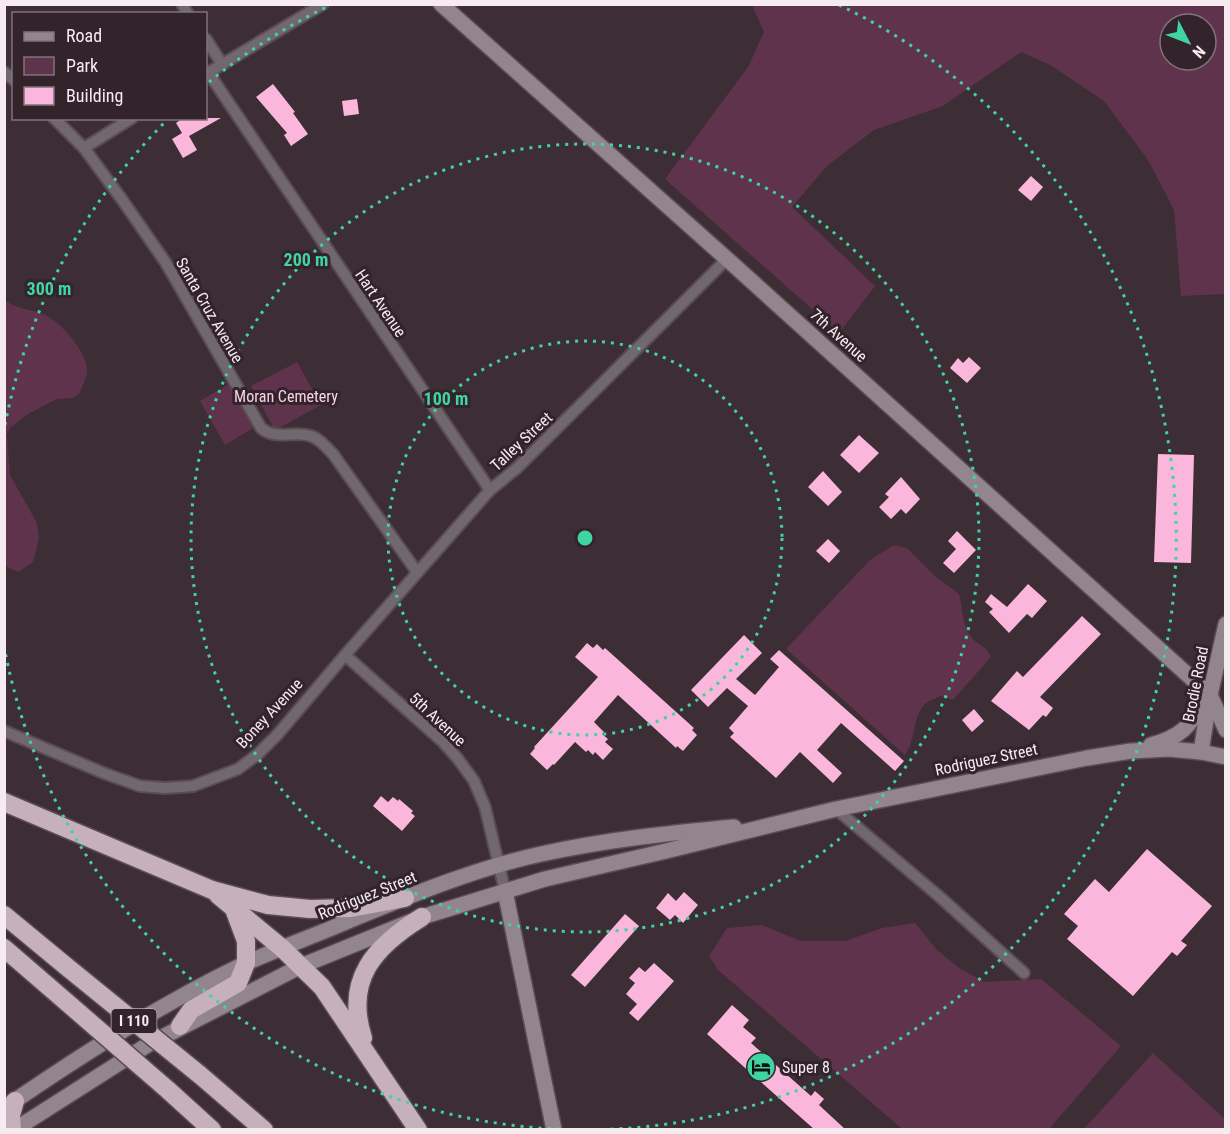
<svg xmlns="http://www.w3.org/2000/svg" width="1230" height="1134" font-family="'Roboto Condensed',sans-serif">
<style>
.green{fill:#5f334c;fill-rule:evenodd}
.building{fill:#fab7db}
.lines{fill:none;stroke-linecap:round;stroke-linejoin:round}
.street-casing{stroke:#5b4b53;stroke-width:14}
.secondary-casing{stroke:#5b4b53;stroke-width:18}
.highway-casing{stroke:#5b4b53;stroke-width:21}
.street{stroke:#70686c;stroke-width:10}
.secondary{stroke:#93858c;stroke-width:15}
.highway{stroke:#c5b0bb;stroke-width:18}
.highway-bridge-casing{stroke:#5b4b53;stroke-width:21;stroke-linecap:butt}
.highway-bridge{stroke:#c5b0bb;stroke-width:18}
.ring{fill:none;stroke:#40d4a2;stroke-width:3;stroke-dasharray:3 6}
.labels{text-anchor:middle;stroke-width:6;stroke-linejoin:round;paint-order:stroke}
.shield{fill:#33232b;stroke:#bcafb6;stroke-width:1.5}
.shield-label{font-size:15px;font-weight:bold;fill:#f6ebf1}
.street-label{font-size:16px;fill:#f6ebf1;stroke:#33232b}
.park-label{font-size:16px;fill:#f7d3e5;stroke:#33232b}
.poi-label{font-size:16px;fill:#f6ebf1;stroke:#33232b;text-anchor:start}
.centre{fill:#40d4a2;stroke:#33232b;stroke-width:3}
.ring-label{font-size:18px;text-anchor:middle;font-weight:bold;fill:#40d4a2;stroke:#33232b;stroke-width:6;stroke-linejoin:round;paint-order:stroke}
</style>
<rect width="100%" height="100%" fill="#3d2d35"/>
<g class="green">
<path d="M752 5H1225V294L1181 296 1174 210 1148 160 1104 101 1052 66 1021 52 943 106 874 130 827 166 792 207 875 286 839 333 665 179 748 67 764 32ZM1170 24H1206V60H1170Z"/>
<path d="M4 299C14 309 31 309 43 314 59 320 89 353 87 372 86 379 82 387 79 394L73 398 57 399 28 414 10 428 7 435 10 475 37 523 39 539 33 562 18 572 5 566Z"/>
<polygon points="297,362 321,405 277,429 273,427 251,386"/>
<polygon points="229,384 255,427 225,445 200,401"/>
<path d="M894 545 907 548 935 576 959 594C963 609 962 629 974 640 983 648 985 645 991 657L953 700 941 696C936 698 927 701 924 705 913 717 915 742 905 755L786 649 870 560Z"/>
<polygon points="915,923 937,950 959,968 985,982 1041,979 1121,1046 1049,1129 902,1129 718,970 709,956 727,928 762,925 801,941 845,941 882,928"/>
<polygon points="1153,1053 1225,1119 1225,1129 1084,1129"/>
</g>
<g class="building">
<polygon points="273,84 295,112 293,113 308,134 291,146 284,135 287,133 256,97"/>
<polygon points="357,99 359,114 344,116 342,101"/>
<polygon points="183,118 221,118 189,136 197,150 183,158 172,139 182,133 176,123"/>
<polygon points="1031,176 1043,187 1031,201 1018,190"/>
<polygon points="969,357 981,368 967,383 950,368 958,358 963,363"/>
<polygon points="859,435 879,453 859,473 840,455"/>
<polygon points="1158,454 1194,455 1191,563 1154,562"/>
<polygon points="823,471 842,492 828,506 808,487"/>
<polygon points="901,477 920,499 906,514 901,509 891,519 879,507 889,497 885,494"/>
<polygon points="957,531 976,550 954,573 943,563 956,549 948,541"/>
<polygon points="828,539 840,551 829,563 816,551"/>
<polygon points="1028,584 1047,601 1032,618 1027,614 1009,633 989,612 993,609 985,602 991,594 1007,607"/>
<polygon points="1082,616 1101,634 1040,697 1053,708 1046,717 1043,715 1029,730 991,701 1017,671 1023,677"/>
<polygon points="744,635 762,653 736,679 755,695 779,667 770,659 779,650 904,761 895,771 841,723 817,750 842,773 833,783 800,752 776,778 730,737 734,733 729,728 748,706 727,688 708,707 691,690"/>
<polygon points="587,643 593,648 597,644 603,650 605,648 694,728 692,730 697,735 683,751 677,746 676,748 618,695 594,722 604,732 602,734 608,739 605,742 613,749 603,760 595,752 593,755 588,750 586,752 575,742 554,765 553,764 547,770 530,754 535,748 534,747 598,677 575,657"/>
<polygon points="974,709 984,721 972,732 962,720"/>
<polygon points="381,796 388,802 393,797 398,801 399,799 413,811 411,813 415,816 402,831 373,806"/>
<polygon points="1147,849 1212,906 1181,941 1187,945 1177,956 1172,952 1133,996 1067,939 1078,926 1064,914 1095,879 1109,892"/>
<polygon points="684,892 698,905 683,923 675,915 670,920 656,908 668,893 676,901"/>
<polygon points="625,914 639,926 585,987 571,975"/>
<polygon points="654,963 674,981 638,1021 629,1013 637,1004 626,994 635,983 629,978 639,967 645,972"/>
<polygon points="732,1005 749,1020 743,1027 756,1038 751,1043 811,1096 815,1091 824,1099 819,1105 846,1130 815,1130 707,1034"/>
</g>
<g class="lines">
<g class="street-casing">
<g id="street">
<polyline points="182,4 188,14"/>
<polyline points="206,39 222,64"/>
<polyline points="4,72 14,80"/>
<polyline points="208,72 490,490"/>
<polyline points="206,74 323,4"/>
<path d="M54 118 84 148 123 201 166 263 261 428C277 441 293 430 311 436 320 439 326 447 333 454L417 572"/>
<polyline points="84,148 132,118"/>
<polyline points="345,655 443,742 458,759 474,781 485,807 505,891"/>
<polyline points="4,731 106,774 140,786 165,788 193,786 238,769 258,754 278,734 345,655 490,490 517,468 727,259"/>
<polyline points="836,809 941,898 1024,973"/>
</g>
</g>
<g class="secondary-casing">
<g id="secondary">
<polyline points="441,4 727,259 1210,695 1226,730"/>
<path d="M1151 745C1183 736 1188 727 1206 700"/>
<polyline points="1201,752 1210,695 1226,624"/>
<polyline points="505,891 554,1130"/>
<path d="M7 1106C83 1054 161 1004 244 964 279 948 317 935 353 919 414 894 477 868 541 854 605 840 669 833 734 827"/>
<polyline points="14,1130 149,1044 301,966 422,917 545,879 666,851 836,809 1087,758 1131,751 1169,749 1201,752 1226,757"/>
</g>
</g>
<g class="highway-casing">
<g id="highway">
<polyline points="4,802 212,890 268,905 310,909 351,908 405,898"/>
<polyline points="218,895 283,949 322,987 418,1130"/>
<polyline points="4,915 67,967"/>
<polyline points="4,948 48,986"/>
<polyline points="180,1026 191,1010 238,983 246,963 246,941 234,909"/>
<path d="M363 1038C344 979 375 946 422 917"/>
<polyline points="200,1075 264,1130"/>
<polyline points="168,1090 212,1130"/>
<polyline points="12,1130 11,1115 15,1101"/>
</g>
</g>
<use href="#street" class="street"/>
<use href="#secondary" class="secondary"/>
<use href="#highway" class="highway"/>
<g class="highway-bridge-casing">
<g id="highway-bridge">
<polyline points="67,967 200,1075"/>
<polyline points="48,986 168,1090"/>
</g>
</g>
<use href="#highway-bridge" class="highway-bridge"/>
</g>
<g class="ring">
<circle cx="585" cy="538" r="197"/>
<circle cx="585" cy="538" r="394"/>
<path d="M5 425A591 591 0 0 1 167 120M209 82A591 591 0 0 1 331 5M839 5A591 591 0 1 1 5 651"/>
</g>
<defs>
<g id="hotel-disc" transform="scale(1.5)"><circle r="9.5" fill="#40d4a2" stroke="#33232b"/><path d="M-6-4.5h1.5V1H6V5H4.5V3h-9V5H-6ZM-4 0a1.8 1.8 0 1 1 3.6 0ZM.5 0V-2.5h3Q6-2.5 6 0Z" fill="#111"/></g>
</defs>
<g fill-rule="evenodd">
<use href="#hotel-disc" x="761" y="1067"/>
</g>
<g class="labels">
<rect class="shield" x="111.5" y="1009" width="45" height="24" rx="4.5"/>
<g class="shield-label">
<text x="134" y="1026">I 110</text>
</g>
<g class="street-label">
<text transform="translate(381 303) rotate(56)" y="6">Hart Avenue</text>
<text transform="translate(210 310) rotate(60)" y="6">Santa Cruz Avenue</text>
<text transform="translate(839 335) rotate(42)" y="6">7th Avenue</text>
<text transform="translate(521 441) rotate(-43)" y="6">Talley Street</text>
<text transform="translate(1195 684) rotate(-79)" y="6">Brodie Road</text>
<text transform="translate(269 713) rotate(-47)" y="6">Boney Avenue</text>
<text transform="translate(438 719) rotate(43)" y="6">5th Avenue</text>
<text transform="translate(986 759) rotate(-12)" y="6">Rodriguez Street</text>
<text transform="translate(367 895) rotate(-22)" y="6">Rodriguez Street</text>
</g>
<g class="park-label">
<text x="286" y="402">Moran Cemetery</text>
</g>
<g class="poi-label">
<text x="782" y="1073">Super 8</text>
</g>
</g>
<circle cx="585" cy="538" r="9" class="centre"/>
<g class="ring-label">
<text x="306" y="266">200 m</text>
<text x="49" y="295">300 m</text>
<text x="446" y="405">100 m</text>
</g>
<rect width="1230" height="1134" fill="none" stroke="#f6ebf1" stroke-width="12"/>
<rect x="12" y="12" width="195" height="108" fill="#33232b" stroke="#81737a" stroke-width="1.5"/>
<rect x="24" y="32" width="30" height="9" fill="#93858c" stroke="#81737a" stroke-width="1.5"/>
<text x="66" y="42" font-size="18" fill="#f6ebf1">Road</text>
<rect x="24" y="57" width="30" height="18" fill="#5f334c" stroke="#81737a" stroke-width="1.5"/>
<text x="66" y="72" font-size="18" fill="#f6ebf1">Park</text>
<rect x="24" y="87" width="30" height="18" fill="#fab7db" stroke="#81737a" stroke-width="1.5"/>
<text x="66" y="102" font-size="18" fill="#f6ebf1">Building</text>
<g transform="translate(1188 42) rotate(132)"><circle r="28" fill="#33232b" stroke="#81737a" stroke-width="1.5"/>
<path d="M0-4.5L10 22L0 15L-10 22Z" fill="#40d4a2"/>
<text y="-9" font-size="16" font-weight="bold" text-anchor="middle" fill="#f6ebf1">N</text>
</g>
</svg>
